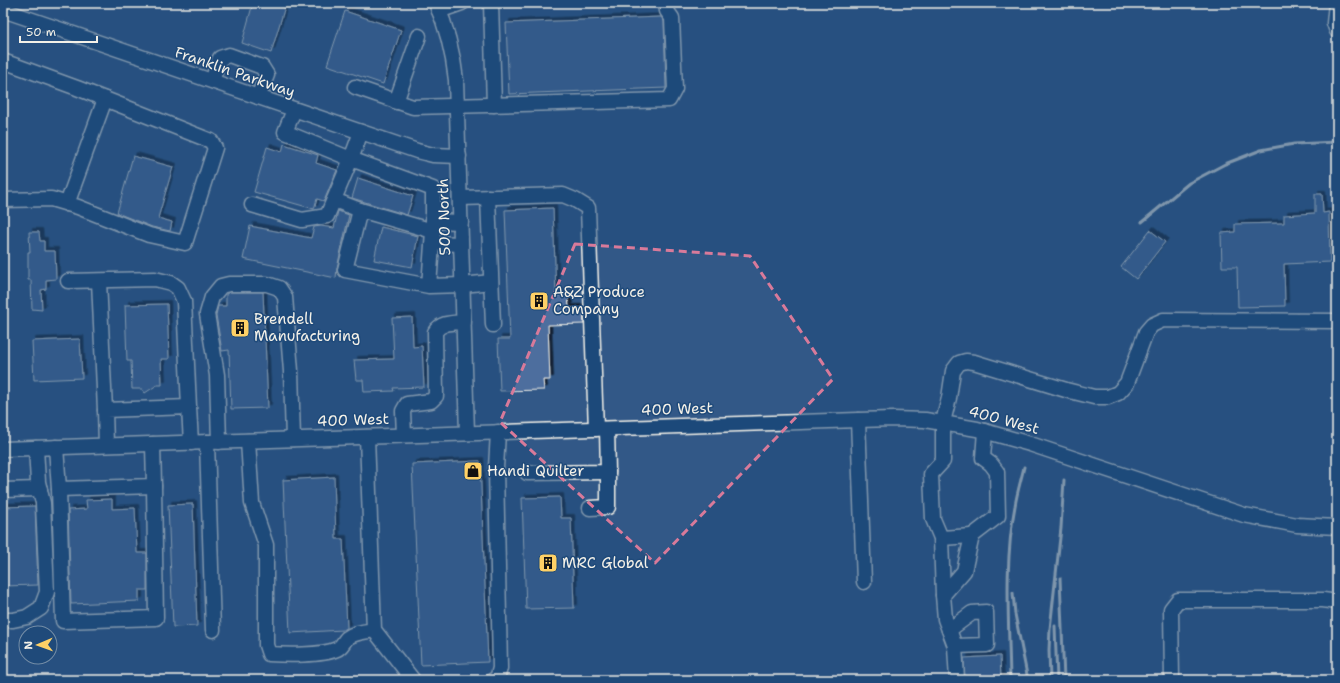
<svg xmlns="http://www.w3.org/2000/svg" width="1340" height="683" font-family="'Shantell Sans',sans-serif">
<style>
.built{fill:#315887;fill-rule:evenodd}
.building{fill:#4d6e9e;stroke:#f4f1e8;filter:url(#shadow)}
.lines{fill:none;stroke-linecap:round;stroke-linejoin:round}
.minor-casing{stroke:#f4f1e8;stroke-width:17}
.minor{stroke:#1f4a7a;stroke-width:14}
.rail{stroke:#f4f1e8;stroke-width:3}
.marked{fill:none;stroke:#d87a9a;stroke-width:3;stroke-dasharray:8 5;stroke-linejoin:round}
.labels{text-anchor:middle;stroke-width:3;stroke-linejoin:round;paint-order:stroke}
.street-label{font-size:15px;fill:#f4f1e8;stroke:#1f4a7a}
.poi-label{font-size:15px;fill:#f4f1e8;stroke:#1f4a7a;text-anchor:start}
</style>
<defs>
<filter id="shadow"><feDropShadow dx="3.5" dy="-3.5" stdDeviation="0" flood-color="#0009"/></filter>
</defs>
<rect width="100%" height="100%" fill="#1f4a7a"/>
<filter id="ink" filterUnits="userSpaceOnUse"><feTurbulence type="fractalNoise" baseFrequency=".025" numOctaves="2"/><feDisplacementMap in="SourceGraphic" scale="8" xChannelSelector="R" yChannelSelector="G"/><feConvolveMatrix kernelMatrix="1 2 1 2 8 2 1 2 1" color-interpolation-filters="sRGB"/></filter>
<g filter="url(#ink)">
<path class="built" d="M3 3H1337V680H3ZM26 633H50V657H26Z"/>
<g class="building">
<polygon points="253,3 286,3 271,53 242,43"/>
<polygon points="345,11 401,30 383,84 327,65"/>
<polygon points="661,17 664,21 666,88 509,94 506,23"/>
<polygon points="284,144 318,155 316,163 337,170 324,201 317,199 314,209 254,192 267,147 282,152"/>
<polygon points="133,156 173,167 158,218 172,222 170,231 152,227 117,213"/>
<polygon points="358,178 413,196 407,215 352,198"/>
<polygon points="1315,194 1322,194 1323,213 1329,212 1330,262 1284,264 1285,306 1238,307 1237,267 1222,267 1221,233 1235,232 1235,224 1284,223 1284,215 1315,213"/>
<polygon points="553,208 556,295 568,295 569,308 583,308 584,324 548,325 550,380 543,380 544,390 500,391 498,339 510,339 505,210"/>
<polygon points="338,211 349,215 337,268 336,278 243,259 250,226 311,238 314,227 321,226 334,228"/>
<polygon points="381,227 418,236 412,267 374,260"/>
<polygon points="1150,230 1165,242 1136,279 1121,267"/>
<polygon points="29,232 39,232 40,241 44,241 44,251 55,251 56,279 46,280 46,289 41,290 42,310 32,309 31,280 28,280 28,252 30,252"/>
<polygon points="230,292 263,292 268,408 231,409 229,350 222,351 216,315 218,306 226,306 226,294"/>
<polygon points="167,304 169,359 161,359 162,385 157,385 145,393 142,389 132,389 131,361 127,361 125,305"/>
<polygon points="412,317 413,347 422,346 424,387 393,388 394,391 364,392 363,380 356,380 354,360 394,359 392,318"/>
<polygon points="80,339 82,378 34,380 32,341"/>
<polygon points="480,461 488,662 421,665 412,464"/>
<polygon points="334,477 336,539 343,539 347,628 343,630 290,633 283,480"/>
<polygon points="560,497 561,518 571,518 574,608 526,609 522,498"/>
<polygon points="112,499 112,509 135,508 137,553 147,553 147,590 139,590 139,601 71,604 68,510 87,509 86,500"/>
<polygon points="193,504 197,626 173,627 168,505"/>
<polygon points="35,506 38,585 3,586 3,507"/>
<polygon points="1000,656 1001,680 965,680 964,658"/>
</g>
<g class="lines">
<g class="minor-casing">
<g id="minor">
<path d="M436 3C447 28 453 53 456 80L467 433"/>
<polyline points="491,3 494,105"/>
<polyline points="1336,3 1334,23 1337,31"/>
<polyline points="3,10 417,151 433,155 459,156"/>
<polyline points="439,11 462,3"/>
<polyline points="3,61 77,88 211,141 215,148 185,243 149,235 78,207 51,199 3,200"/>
<polyline points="212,81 220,58 229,55 262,67 267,75 258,97"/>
<polyline points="355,87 413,107 669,100 675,89 672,18 667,11 666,3"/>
<polyline points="396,102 419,36"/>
<polyline points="294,110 285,132 351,159 361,132"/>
<polyline points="488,197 493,325"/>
<polyline points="460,198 563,195 575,200 588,208 596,429"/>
<polyline points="334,200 360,210"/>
<polyline points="67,204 105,99"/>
<polyline points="252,205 302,220 327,216 351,159 433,189 433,231"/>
<polyline points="433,221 461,222"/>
<polyline points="433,243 461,244"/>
<polyline points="68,281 155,279 171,283 178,288 184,301 189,407"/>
<polyline points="99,281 105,410"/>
<polyline points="429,286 433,231 360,210 345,270 429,286 463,285 491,282"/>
<polyline points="858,420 864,582"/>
<path d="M404 435 403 411 407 404 431 401 436 396 435 332C441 322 453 323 464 322"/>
<polyline points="367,437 374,630 413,680"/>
<path d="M248 441 252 503 266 545V645L269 654C285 655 322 656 337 649 342 647 343 642 347 638 354 632 365 632 374 630"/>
<polyline points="207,442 213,630"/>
<polyline points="219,442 217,375 207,314 212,297 221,286 229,284 267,284 279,288 285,297 291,371 293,439"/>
<polyline points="106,445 105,410 189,407 191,443"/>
<polyline points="56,447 59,489 154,486 153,444"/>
<polyline points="3,449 858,420 893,419 925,420 977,429 1030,444 1244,515 1297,525 1337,527"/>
<polyline points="527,473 608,472 607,429"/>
<polyline points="59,489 63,621 156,618 154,486"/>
<polyline points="3,490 40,489"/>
<polyline points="590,508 608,507 608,472"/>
<polyline points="941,538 972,536"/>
<polyline points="943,595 964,571 972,536 998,516 997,472 991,464 983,458 985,431"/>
<polyline points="3,620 13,620 27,617 41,608 47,592 43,503 38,482 36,448"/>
<polyline points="949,630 972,613 986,612 987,645 955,646"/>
<polyline points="493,680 497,679 500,668 496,468 498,432"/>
<polyline points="957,680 955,646 945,619 943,595 941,538 933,519 931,474 943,461 943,422 949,398 953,371 959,363 966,361 974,362 1066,390 1094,397 1108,397 1118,393 1127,383 1146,332 1152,325 1163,320 1337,321"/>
<polyline points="1172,680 1171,609 1178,600 1323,600 1337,602"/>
</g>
</g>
<use href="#minor" class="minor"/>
<g class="rail">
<polyline points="1142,222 1189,183 1225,164 1261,150 1294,144 1337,142"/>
<polyline points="1060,578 1064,680"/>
<polyline points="1013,593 1015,614 1028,680"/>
<polyline points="1055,626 1057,680"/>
<path d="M1010 680C1009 622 1004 563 1015 506 1017 493 1021 480 1024 467"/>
<polyline points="1050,680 1049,650 1050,629 1061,528 1064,480"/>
</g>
</g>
</g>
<path d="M0 0H1340V683H0ZM575 244 750 256 833 379 655 563 500 422Z" fill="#1f4a7a" fill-opacity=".55" fill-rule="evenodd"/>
<path class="marked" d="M575 244 750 256 833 379 655 563 500 422Z"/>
<defs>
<g id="building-square" transform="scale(1)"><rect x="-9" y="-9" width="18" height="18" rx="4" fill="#ffd166" stroke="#1f4a7a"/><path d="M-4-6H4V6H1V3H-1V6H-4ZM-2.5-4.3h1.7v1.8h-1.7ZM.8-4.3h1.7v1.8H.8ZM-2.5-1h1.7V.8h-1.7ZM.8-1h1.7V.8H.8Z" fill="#111"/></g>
<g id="shop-square" transform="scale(1)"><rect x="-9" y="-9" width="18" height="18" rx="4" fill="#ffd166" stroke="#1f4a7a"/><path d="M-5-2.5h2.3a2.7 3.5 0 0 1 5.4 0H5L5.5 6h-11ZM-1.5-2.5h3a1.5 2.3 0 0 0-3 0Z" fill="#111"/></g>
</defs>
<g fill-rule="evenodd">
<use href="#building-square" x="539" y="301"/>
<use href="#building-square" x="240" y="328"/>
<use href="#shop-square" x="473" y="471"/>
<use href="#building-square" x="548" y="563"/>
</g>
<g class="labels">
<g class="street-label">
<text transform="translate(235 72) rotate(19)" y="5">Franklin Parkway</text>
<text transform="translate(444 217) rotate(-92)" y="5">500 North</text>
<text transform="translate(677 409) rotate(-2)" y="5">400 West</text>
<text transform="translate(353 420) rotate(-2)" y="5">400 West</text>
<text transform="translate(1004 420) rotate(15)" y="5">400 West</text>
</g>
<g class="poi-label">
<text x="553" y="297">A&amp;Z Produce<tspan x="553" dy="17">Company</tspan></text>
<text x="254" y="324">Brendell<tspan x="254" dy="17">Manufacturing</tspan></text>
<text x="487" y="476">Handi Quilter</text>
<text x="562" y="568">MRC Global</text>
</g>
</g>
<rect width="1340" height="683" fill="none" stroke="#1f4a7a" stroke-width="16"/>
<rect x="8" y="8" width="1324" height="667" fill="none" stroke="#f4f1e8" stroke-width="1.5" filter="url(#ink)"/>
<g transform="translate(38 645) rotate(268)"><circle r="19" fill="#1f4a7a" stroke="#748da6"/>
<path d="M0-3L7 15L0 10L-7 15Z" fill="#ffd166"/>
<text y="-6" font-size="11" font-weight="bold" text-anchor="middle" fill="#f4f1e8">N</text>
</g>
<path d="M20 36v6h77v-6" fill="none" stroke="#f4f1e8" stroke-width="2"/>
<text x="26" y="36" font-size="12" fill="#f4f1e8" stroke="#1f4a7a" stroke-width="3" paint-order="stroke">50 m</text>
</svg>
